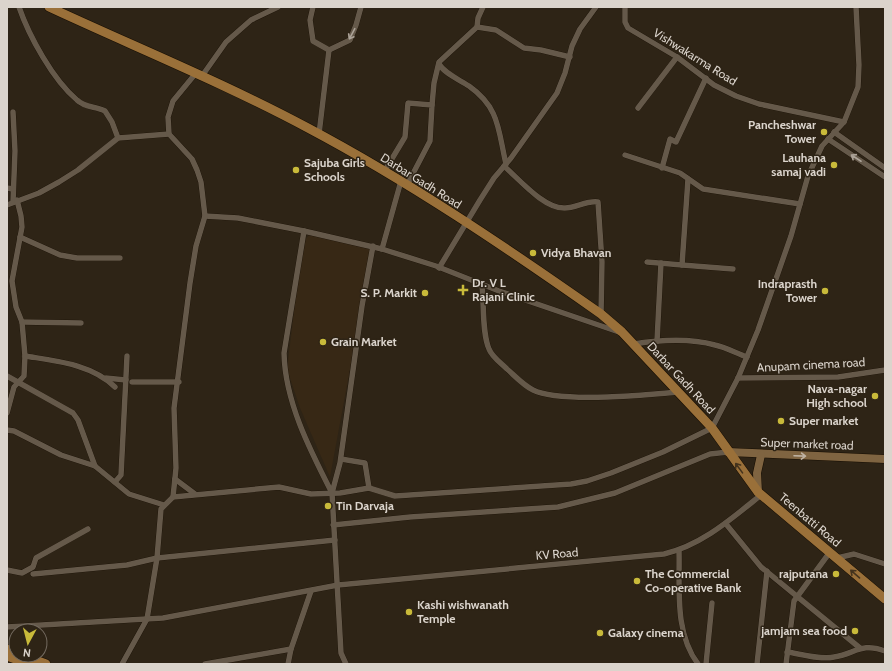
<svg xmlns="http://www.w3.org/2000/svg" width="892" height="671" font-family="Cabin,sans-serif">
<style>
.built{fill:#372815}
.lines{fill:none;stroke-linecap:round;stroke-linejoin:round}
.street-casing{stroke:#160d02;stroke-width:6}
.secondary-casing{stroke:#160d02;stroke-width:9}
.primary-casing{stroke:#160d02;stroke-width:10}
.street{stroke:#65594a;stroke-width:5.5}
.secondary{stroke:#7f6441;stroke-width:8}
.primary{stroke:#9a7039;stroke-width:9}
.oneway{stroke:#aca398}
.oneway2{stroke:#bfb2a2}
.oneway3{stroke:#44331d}
.poi-dot{fill:#c9ba3a;stroke:#2e2416;stroke-width:1.5}
.labels{text-anchor:middle;stroke-width:3;stroke-linejoin:round;paint-order:stroke}
.street-label{font-size:12px;fill:#dbd4cc;stroke:#2e2416}
.poi-label{font-size:12px;font-weight:bold;fill:#dbd4cc;stroke:#2e2416;text-anchor:start}
</style>
<rect width="100%" height="100%" fill="#2e2416"/>
<polygon class="built" points="309,235 373,245 330,477 300,408 287,369 299,271 306,239"/>
<g class="lines">
<g class="street-casing">
<g id="street">
<path d="M19 7C29 36 53 80 77 100 85 108 96 106 105 111L112 122 118 138"/>
<polyline points="313,7 310,20 313,41 329,50"/>
<polyline points="625,7 625,22 628,28 677,57 714,85 736,96 759,104 844,122"/>
<polyline points="477,27 478,18 483,7"/>
<polyline points="329,50 350,40 356,25 361,7"/>
<path d="M439 64C445 74 460 80 469 86 500 108 498 130 506 164"/>
<polyline points="202,76 226,42 251,20 278,7"/>
<polyline points="432,105 434,83 439,62 477,27 496,30 524,48 541,50 570,57"/>
<polyline points="638,108 677,57"/>
<polyline points="13,112 15,151 13,202"/>
<polyline points="834,132 885,168"/>
<polyline points="319,134 329,50"/>
<polyline points="828,139 885,177"/>
<polyline points="625,155 680,173 703,189 800,204"/>
<path d="M504 166C519 179 544 209 565 208 576 208 587 200 598 202L602 262 601 314"/>
<polyline points="662,168 670,139 676,142 706,78"/>
<polyline points="384,172 405,137 408,103 432,105 430,141 407,185"/>
<polyline points="7,188 13,189"/>
<polyline points="7,205 39,193 59,182 78,170 118,138 169,134"/>
<polyline points="205,216 238,218 304,231"/>
<polyline points="20,237 60,255 77,258 120,258"/>
<polyline points="382,249 401,181"/>
<polyline points="647,262 682,265 688,179"/>
<polyline points="682,265 733,269"/>
<polyline points="439,268 480,200 494,178 511,158 557,93 565,73 572,46 580,29 596,7"/>
<path d="M482 286C484 303 482 333 489 349 492 357 501 363 507 369 515 376 523 385 533 390 559 403 647 395 678 392"/>
<polyline points="22,322 81,323"/>
<polyline points="657,341 661,263"/>
<path d="M634 344C659 340 689 338 715 345 725 347 736 353 747 357"/>
<path d="M25 356C56 361 92 364 115 387"/>
<polyline points="7,376 73,413 78,420 95,466 129,494 164,505"/>
<polyline points="106,378 126,380"/>
<polyline points="738,378 838,377 885,370"/>
<polyline points="132,382 179,382"/>
<polyline points="7,413 14,387 24,376 25,356 22,322 16,307 12,281 22,227 21,216 17,200"/>
<polyline points="7,430 14,431 61,455 95,466"/>
<polyline points="341,459 365,463 369,488"/>
<polyline points="175,479 195,494"/>
<polyline points="115,482 121,475 127,356"/>
<path d="M332 493C310 450 285 402 284 353L304 231 382 249 436 266 499 291 619 332"/>
<polyline points="173,497 176,468 174,408 190,283 196,246 205,216 201,182 197,170 192,159 169,134 168,117 173,101 196,73"/>
<polyline points="726,524 761,567 860,648"/>
<polyline points="333,525 410,517 558,507 615,493 710,454 728,452"/>
<path d="M679 550C680 588 674 632 698 664"/>
<polyline points="837,558 854,554 885,564"/>
<polyline points="7,570 22,573 33,567 36,558 88,529"/>
<polyline points="33,574 127,565 157,558 335,540"/>
<path d="M7 627 163 618 338 585 664 554C702 545 731 519 761 495"/>
<path d="M787 652C801 654 820 660 834 657 855 654 861 642 885 651"/>
<polyline points="122,664 147,619 157,558 161,509 173,497 279,487 311,494 340,493 369,488 395,496 571,484 587,481 611,473 663,452 712,428 738,378 758,330 791,236 808,176 822,146 844,122 858,87 859,65 856,7"/>
<polyline points="205,664 291,649"/>
<polyline points="288,664 291,649 311,591"/>
<polyline points="346,664 341,653 332,493 340,463 362,306 373,246"/>
<polyline points="706,664 712,603"/>
<polyline points="757,664 767,571"/>
<polyline points="786,664 794,601 830,552"/>
</g>
</g>
<g class="secondary-casing">
<g id="secondary">
<polyline points="728,452 885,459"/>
<polyline points="758,492 757,473 761,455"/>
</g>
</g>
<g class="primary-casing">
<g id="primary">
<path d="M49 7C135 47 224 83 308 128 410 182 507 248 601 314L622 332 712 428 758 492 885 599"/>
<polyline points="7,649 16,653"/>
<polyline points="22,655 46,664"/>
<polyline points="7,656 29,664"/>
</g>
</g>
<use href="#street" class="street"/>
<use href="#secondary" class="secondary"/>
<use href="#primary" class="primary"/>
</g>
<defs><path id="oneway-shaft" d="M-6 0H5M1.5-3L5.5 0L1.5 3" fill="none" stroke-width="1.6" stroke-linecap="round" stroke-linejoin="round"/></defs>
<g class="oneway">
<use href="#oneway-shaft" transform="translate(352 34) rotate(118)"/>
<use href="#oneway-shaft" transform="translate(856 158) rotate(-147)"/>
</g>
<use class="oneway2" href="#oneway-shaft" transform="translate(800 456) rotate(2)"/>
<g class="oneway3">
<use href="#oneway-shaft" transform="translate(739 468) rotate(-126)"/>
<use href="#oneway-shaft" transform="translate(855 574) rotate(-139)"/>
</g>
<g class="poi-dot">
<circle cx="824" cy="132" r="4"/>
<circle cx="834" cy="165" r="4"/>
<circle cx="296" cy="170" r="4"/>
<circle cx="533" cy="253" r="4"/>
<path d="M461 284h4v4h4v4h-4v4h-4v-4h-4v-4h4z"/>
<circle cx="825" cy="291" r="4"/>
<circle cx="425" cy="293" r="4"/>
<circle cx="323" cy="342" r="4"/>
<circle cx="875" cy="396" r="4"/>
<circle cx="781" cy="421" r="4"/>
<circle cx="328" cy="506" r="4"/>
<circle cx="836" cy="574" r="4"/>
<circle cx="637" cy="581" r="4"/>
<circle cx="409" cy="612" r="4"/>
<circle cx="855" cy="631" r="4"/>
<circle cx="600" cy="633" r="4"/>
</g>
<g class="labels">
<g class="street-label">
<text transform="translate(695 57) rotate(32)" y="4">Vishwakarma Road</text>
<text transform="translate(421 181) rotate(32)" y="4">Darbar Gadh Road</text>
<text transform="translate(811 365) rotate(-3)" y="4">Anupam cinema road</text>
<text transform="translate(681 378) rotate(47)" y="4">Darbar Gadh Road</text>
<text transform="translate(807 444) rotate(2)" y="4">Super market road</text>
<text transform="translate(810 520) rotate(40)" y="4">Teenbatti Road</text>
<text transform="translate(557 554) rotate(-5)" y="4">KV Road</text>
</g>
<g class="poi-label">
<text x="816" y="129" text-anchor="end">Pancheshwar<tspan x="816" dy="14">Tower</tspan></text>
<text x="826" y="162" text-anchor="end">Lauhana<tspan x="826" dy="14">samaj vadi</tspan></text>
<text x="304" y="167">Sajuba Girls<tspan x="304" dy="14">Schools</tspan></text>
<text x="541" y="257">Vidya Bhavan</text>
<text x="472" y="287">Dr. V L<tspan x="472" dy="14">Rajani Clinic</tspan></text>
<text x="817" y="288" text-anchor="end">Indraprasth<tspan x="817" dy="14">Tower</tspan></text>
<text x="417" y="297" text-anchor="end">S. P. Markit</text>
<text x="331" y="346">Grain Market</text>
<text x="867" y="393" text-anchor="end">Nava-nagar<tspan x="867" dy="14">High school</tspan></text>
<text x="789" y="425">Super market</text>
<text x="336" y="510">Tin Darvaja</text>
<text x="645" y="578">The Commercial<tspan x="645" dy="14">Co-operative Bank</tspan></text>
<text x="828" y="578" text-anchor="end">rajputana</text>
<text x="417" y="609">Kashi wishwanath<tspan x="417" dy="14">Temple</tspan></text>
<text x="847" y="635" text-anchor="end">jamjam sea food</text>
<text x="608" y="637">Galaxy cinema</text>
</g>
</g>
<rect width="892" height="671" fill="none" stroke="#dbd4cc" stroke-width="16"/>
<g transform="translate(28 643) rotate(187)"><circle r="19" fill="#2e2416" stroke="#736a5f"/>
<path d="M0-3L7 15L0 10L-7 15Z" fill="#c9ba3a"/>
<text y="-6" font-size="11" font-weight="bold" text-anchor="middle" fill="#dbd4cc">N</text>
</g>
</svg>
